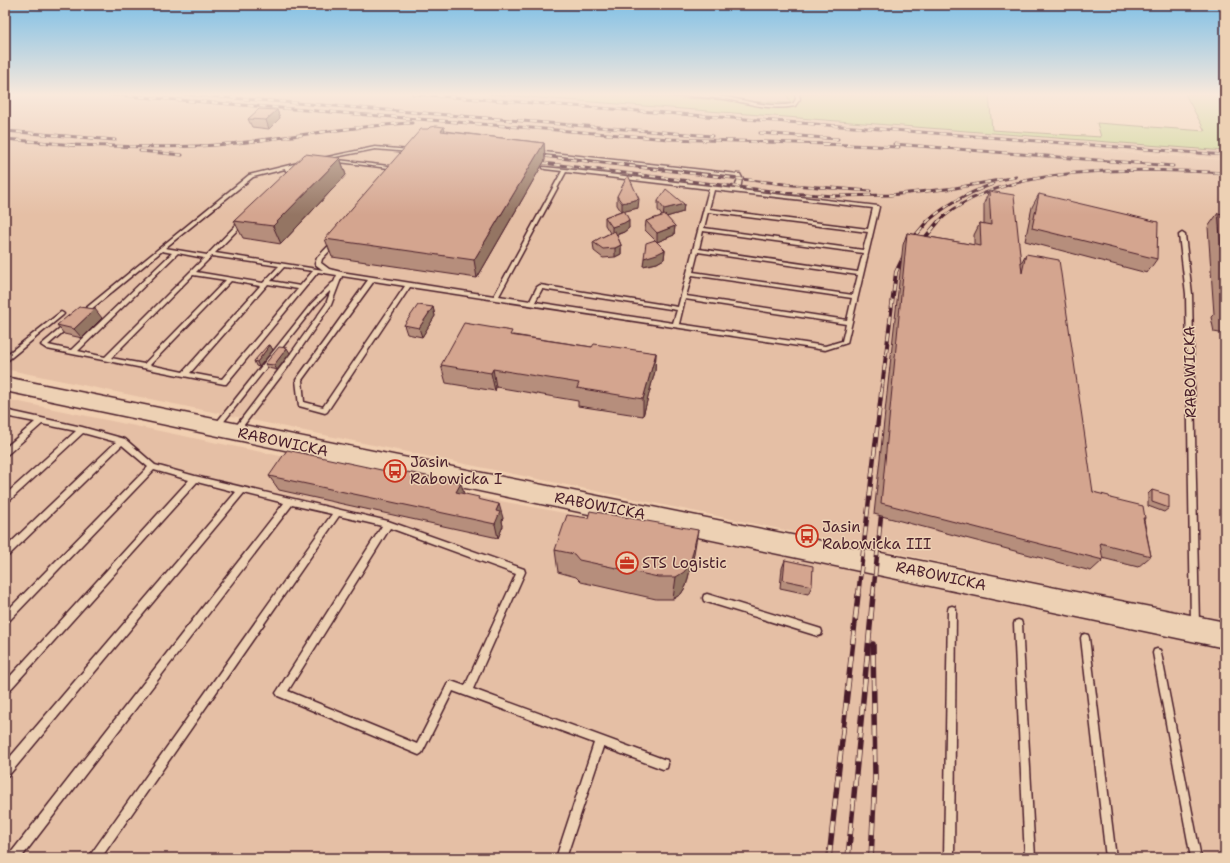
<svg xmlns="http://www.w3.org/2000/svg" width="1230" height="863" font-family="'Shantell Sans',sans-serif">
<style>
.built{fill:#e5bfa5}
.green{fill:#c1d286;stroke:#867858}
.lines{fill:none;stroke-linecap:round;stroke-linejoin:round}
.lane-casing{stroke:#4a1f2b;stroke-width:3}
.secondary-casing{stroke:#4a1f2b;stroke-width:3}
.lane{fill:#edd1b4;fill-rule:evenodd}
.secondary{fill:#edd1b4;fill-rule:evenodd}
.rail-far3-casing{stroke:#4a1f2b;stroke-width:3}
.rail-far2-casing{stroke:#4a1f2b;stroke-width:4}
.rail-far1-casing{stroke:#4a1f2b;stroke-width:4.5}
.rail-casing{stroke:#4a1f2b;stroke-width:5.5}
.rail-far3{stroke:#edd1b4;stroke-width:2;stroke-dasharray:6;stroke-linecap:butt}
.rail-far2{stroke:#edd1b4;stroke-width:2.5;stroke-dasharray:8;stroke-linecap:butt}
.rail-far1{stroke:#edd1b4;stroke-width:3;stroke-dasharray:10;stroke-linecap:butt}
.rail{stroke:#edd1b4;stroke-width:4;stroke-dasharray:12;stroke-linecap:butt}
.wall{fill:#b68e7b;stroke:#4a1f2b}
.shaded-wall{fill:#947464;stroke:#4a1f2b}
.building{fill:#d4a58f;stroke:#4a1f2b}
.labels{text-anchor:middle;stroke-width:3;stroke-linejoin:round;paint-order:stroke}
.street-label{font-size:15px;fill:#4a1f2b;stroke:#edd1b4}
.poi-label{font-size:15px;fill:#4a1f2b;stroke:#edd1b4;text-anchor:start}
</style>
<rect width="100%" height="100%" fill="#f1cfb1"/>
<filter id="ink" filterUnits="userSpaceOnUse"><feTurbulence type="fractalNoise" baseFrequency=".025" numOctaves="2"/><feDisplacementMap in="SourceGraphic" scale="8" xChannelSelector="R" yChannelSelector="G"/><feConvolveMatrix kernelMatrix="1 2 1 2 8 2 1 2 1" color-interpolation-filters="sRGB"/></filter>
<g filter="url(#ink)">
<g class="built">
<polygon points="5,94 489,94 1225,151 1225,159 913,136 1225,160 1225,621 5,369"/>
<polygon points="596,94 787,94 791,103"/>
<polygon points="5,399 468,495 875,571 1225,645 1225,858 5,858"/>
</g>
<polygon class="green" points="489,94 596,94 790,103 787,94 989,94 992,130 1101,137 1097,123 1205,131 1185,94 1225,94 1225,151"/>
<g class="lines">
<g class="lane-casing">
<g id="lane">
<path d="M673 94C691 94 708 94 725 97 749 101 768 108 793 104L796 99 795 94H799L800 99 795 106C769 111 750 103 725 99 708 97 692 96 675 95Z"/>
<polygon points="375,147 410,150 412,151 410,152 375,149 320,160 318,159"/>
<path d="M535 151 738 174H740L742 178 740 190 878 206 879 207 847 343 825 350 410 287 327 412 325 413 299 406 296 380 368 280 342 276 331 305 288 367 237 434H233L231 432 233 430 284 363 326 304 331 290 315 306 218 429H214L213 427 311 304 332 283 334 282 337 275 318 272 226 384H224L47 349 41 345 66 324 68 323 71 325 70 326 48 345 71 350 172 253 162 251 84 315H80L79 314 80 313 249 175 302 162 304 163V164L290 168 292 174 289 178 285 177 288 174 285 169 253 177 165 248 207 255 241 220 243 219 246 221 245 222 215 253 323 270 315 264 317 258 333 241H337V243L322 259 321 263 329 269 341 272 494 296 562 171 545 169 543 168V167L565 169 735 189 738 178 736 176 537 153 535 152ZM566 172 709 189 678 307 540 285 537 287 530 301 499 296ZM714 190 873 208 868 229 709 209ZM708 212 868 232 863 250 704 228ZM703 231 863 253 858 272 699 249ZM698 252 858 275 853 295 693 272ZM178 253 204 258 105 357 78 351ZM212 256 279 266 263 283 196 272ZM284 267 313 271 300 286 271 281ZM193 275 226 280 144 364 111 358ZM692 275 852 298 847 320 686 296ZM231 281 260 286 183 372 150 365ZM374 281 405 286 323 407 304 402 302 380ZM268 284 298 289 222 379 190 373ZM542 289 677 310 673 323 535 302ZM685 299 846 324 842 341 825 346 679 324Z"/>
<polygon points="329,159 397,167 399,168 397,169 331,161 329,161"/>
<polygon points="1182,233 1185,235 1192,294 1199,624 1198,627 1195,628 1192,627 1191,624 1186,294 1179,235"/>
<polygon points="61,312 63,313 64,314 63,315 7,361 5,361 5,356"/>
<path d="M5 410 82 427 125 439 155 465 195 476 388 521 524 569 525 572 473 689 663 759 667 760 668 764 667 768 663 769 603 747 566 858H556L594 743 453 691 422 753 419 755 278 696 276 693 278 690 382 526 339 516 101 858H90L91 854 332 514 292 505 21 858H9L10 854 284 503 244 493 9 775 5 776V763L236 492 197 482 8 692 5 694V682L189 480 154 470 8 622 5 623V613L148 467 122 445 8 556 5 557V548L116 442 83 433 8 502 5 503V495L76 431 42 424 8 454 5 455V448L35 422 5 416ZM390 528 516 574 465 686 451 681 448 683 417 744 288 691Z"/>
<polygon points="707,594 818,628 821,629 822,632 821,635 818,636 707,602 704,601 703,598 704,595"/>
<polygon points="952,606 955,607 956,610 954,858 944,858 948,610 949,607"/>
<polygon points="1018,620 1021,621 1022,624 1035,858 1025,858 1014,624 1015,621"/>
<polygon points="1085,634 1088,635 1089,638 1116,858 1106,858 1081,638 1082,635"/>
<polygon points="1157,649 1160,650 1161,653 1201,858 1191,858 1153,653 1154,650"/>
</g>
</g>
<g class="secondary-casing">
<polygon id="secondary" points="5,377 1225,622 1225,648 5,391"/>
</g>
<use href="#lane" class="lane"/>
<use href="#secondary" class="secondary"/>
<g class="rail-far3-casing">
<g id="rail-far3">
<polyline points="104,94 670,139 829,144"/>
<polyline points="183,94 712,136"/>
<polyline points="413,94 1225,155"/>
<polyline points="5,131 115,140"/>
<polyline points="760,133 838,139"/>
<polyline points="5,139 74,145"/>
<polyline points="823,144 899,147"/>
<polyline points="894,144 1173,166"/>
<path d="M69 145C122 146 175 149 227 144 289 138 350 126 412 123"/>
<polyline points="140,151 182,155"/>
<polyline points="534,155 793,185 870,191"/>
<polyline points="543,163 788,193 834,196 890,195 955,188 1016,177"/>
<path d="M926 223C946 204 968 193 993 184"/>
<path d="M937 223C998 162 1144 168 1225 173"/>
</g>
</g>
<g class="rail-far2-casing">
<g id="rail-far2">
<polyline points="919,245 938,222"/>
<polyline points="882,387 896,272 911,241 927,222"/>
</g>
</g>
<g class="rail-far1-casing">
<g id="rail-far1">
<polyline points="858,596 882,386"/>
<polyline points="873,596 882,506"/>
</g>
</g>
<g class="rail-casing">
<g id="rail">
<polyline points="829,858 858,595"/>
<polyline points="848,858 873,595"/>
<polyline points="871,858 875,778 873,644"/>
</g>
</g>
<use href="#rail-far3" class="rail-far3"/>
<use href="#rail-far2" class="rail-far2"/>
<use href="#rail-far1" class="rail-far1"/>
<use href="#rail" class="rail"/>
</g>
<g class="wall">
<polygon points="277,110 280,118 269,129 252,127 248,119"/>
<polygon points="445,131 544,143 545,160 477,278 332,257 325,239"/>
<polygon points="340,158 346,175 281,244 243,238 234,221"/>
<polygon points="989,191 1021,263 1026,254 1093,492 1110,498 1145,518 1144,520 1151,556 1138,567 1102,558 1103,560 1091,571 874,514 903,245 907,233 974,245 974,235 980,223 984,224 984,203"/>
<polygon points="1039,194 1157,259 1147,273 1025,241 1032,207"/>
<polygon points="617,196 638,208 624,211 629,228 624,232 617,235 621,245 621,254 615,257 603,258 594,251 593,242 610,233 605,225 605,217 621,211 617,205"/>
<polygon points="658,201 684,204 683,212 666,217 675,226 674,235 657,242 665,250 664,259 657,263 643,266 655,240 645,230 646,221 662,216 658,210"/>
<polygon points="1218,213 1225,215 1225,334 1214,332 1211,317 1214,314 1208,227"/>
<polygon points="433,307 435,316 422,337 407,334 404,325"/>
<polygon points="102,318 82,338 64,334 57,325"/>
<polygon points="513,335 592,347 656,353 655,371 643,416 578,406 578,401 496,387 495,391 446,383 441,365"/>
<polygon points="270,345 273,350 259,367 256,366 254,361"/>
<polygon points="290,353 277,370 268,368 265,364"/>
<polygon points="269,476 464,494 479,500 503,518 502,521 503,526 498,538 279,490"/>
<polygon points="1152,490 1169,508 1164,512 1148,506 1148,494"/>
<polygon points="555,550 694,554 686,586 681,594 673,599 656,599 581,582 576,577 558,572"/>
<polygon points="785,560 812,586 808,594 780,588 782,568"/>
</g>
<g class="shaded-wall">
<polygon points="277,110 280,118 269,129 266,120"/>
<polygon points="444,127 447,144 441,131"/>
<polygon points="544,143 545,160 477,278 474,260"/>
<polygon points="340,158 346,175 281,244 273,226"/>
<polygon points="639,199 638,208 622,212 622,203"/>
<polygon points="684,204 683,212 663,218 664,209"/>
<polygon points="629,220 629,228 624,232 612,236 612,227"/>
<polygon points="675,226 674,235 657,242 657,233"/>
<polygon points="621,245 621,254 615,257 615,248"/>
<polygon points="665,250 664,259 657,263 643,266 644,258"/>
<polygon points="433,307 435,316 422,337 419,328"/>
<polygon points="95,309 102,318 82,338 74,329"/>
<polygon points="270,345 273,350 259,367 257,362"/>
<polygon points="287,348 290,353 277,370 274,365"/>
<polygon points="656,353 655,371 643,416 643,399"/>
<polygon points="493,369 496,387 495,391 491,373"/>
<polygon points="461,483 465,497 456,492"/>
<polygon points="499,504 503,518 502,521 503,526 498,538 495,524 496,511"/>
<polygon points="698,530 694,554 686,586 681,594 673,599 676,577"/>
</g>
<g class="building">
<polygon points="259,109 277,110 266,120 248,119"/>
<polygon points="436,126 444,127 441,131 544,143 474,260 325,239 421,129 428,129 430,127"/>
<polygon points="305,154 340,158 273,226 234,221"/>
<polygon points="628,175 639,199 622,203 617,196"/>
<polygon points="666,189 684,204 664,209 658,201"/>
<polygon points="989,191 1014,195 1022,273 1026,254 1059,260 1093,492 1109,496 1110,498 1143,506 1145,518 1143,518 1151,556 1100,543 1103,560 881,503 907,233 981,246 980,223 991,225"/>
<polygon points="1039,194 1158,222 1157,259 1032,228"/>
<polygon points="624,210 629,220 624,223 612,227 605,217"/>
<polygon points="1218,213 1225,215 1225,295"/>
<polygon points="665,215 675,226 657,233 646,221"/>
<polygon points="615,231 621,245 615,248 603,249 593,242 600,238"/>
<polygon points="655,240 665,250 657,254 644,258 646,243"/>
<polygon points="1223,304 1225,304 1225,315"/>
<polygon points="418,305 433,307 419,328 404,325"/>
<polygon points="79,307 95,309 74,329 57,325"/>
<polygon points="464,323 512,331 510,335 592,347 594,344 656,353 643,399 577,388 579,383 493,369 491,373 441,365"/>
<polygon points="268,345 270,345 257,362 254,361"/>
<polygon points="279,347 287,348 274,365 265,364"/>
<polygon points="287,450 405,475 407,472 461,483 456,492 479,497 478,499 499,504 496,511 500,512 495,524 269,476"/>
<polygon points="1152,490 1169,495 1169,508 1152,502"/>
<polygon points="590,511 698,530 690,564 684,572 676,577 658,577 579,560 574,554 555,550 567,515 588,518"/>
<polygon points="785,560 813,566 812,586 783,580"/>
</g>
</g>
<linearGradient id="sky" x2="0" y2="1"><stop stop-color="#80c0e6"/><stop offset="0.44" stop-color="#f9e9dc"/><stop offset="1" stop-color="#f9e9dc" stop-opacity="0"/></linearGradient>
<rect width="1230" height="215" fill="url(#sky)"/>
<defs>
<g id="bus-ring" transform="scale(1.15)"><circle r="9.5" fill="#edd1b4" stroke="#c8321e" stroke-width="1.5"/><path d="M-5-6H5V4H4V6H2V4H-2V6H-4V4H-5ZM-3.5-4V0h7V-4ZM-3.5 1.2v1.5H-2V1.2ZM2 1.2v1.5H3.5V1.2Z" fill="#c8321e"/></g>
<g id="office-ring" transform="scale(1.15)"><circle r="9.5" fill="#edd1b4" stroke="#c8321e" stroke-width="1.5"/><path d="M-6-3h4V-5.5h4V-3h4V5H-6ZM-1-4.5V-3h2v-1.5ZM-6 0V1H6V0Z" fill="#c8321e"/></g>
</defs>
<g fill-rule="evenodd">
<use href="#bus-ring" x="395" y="471"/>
<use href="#bus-ring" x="807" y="536"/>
<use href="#office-ring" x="627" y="563"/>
</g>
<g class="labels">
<g class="street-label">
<text transform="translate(1190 372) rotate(-91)" y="5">RABOWICKA</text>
<text transform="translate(283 442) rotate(12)" y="5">RABOWICKA</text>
<text transform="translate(600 506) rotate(11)" y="5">RABOWICKA</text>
<text transform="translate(941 576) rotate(12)" y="5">RABOWICKA</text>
</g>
<g class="poi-label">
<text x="410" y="467">Jasin<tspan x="410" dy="17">Rabowicka I</tspan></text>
<text x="822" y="532">Jasin<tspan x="822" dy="17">Rabowicka III</tspan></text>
<text x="642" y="568">STS Logistic</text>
</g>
</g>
<rect width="1230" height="863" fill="none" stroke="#edd1b4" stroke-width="20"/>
<rect x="10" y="10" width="1210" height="843" fill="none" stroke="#4a1f2b" stroke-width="1.5" filter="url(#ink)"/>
</svg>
